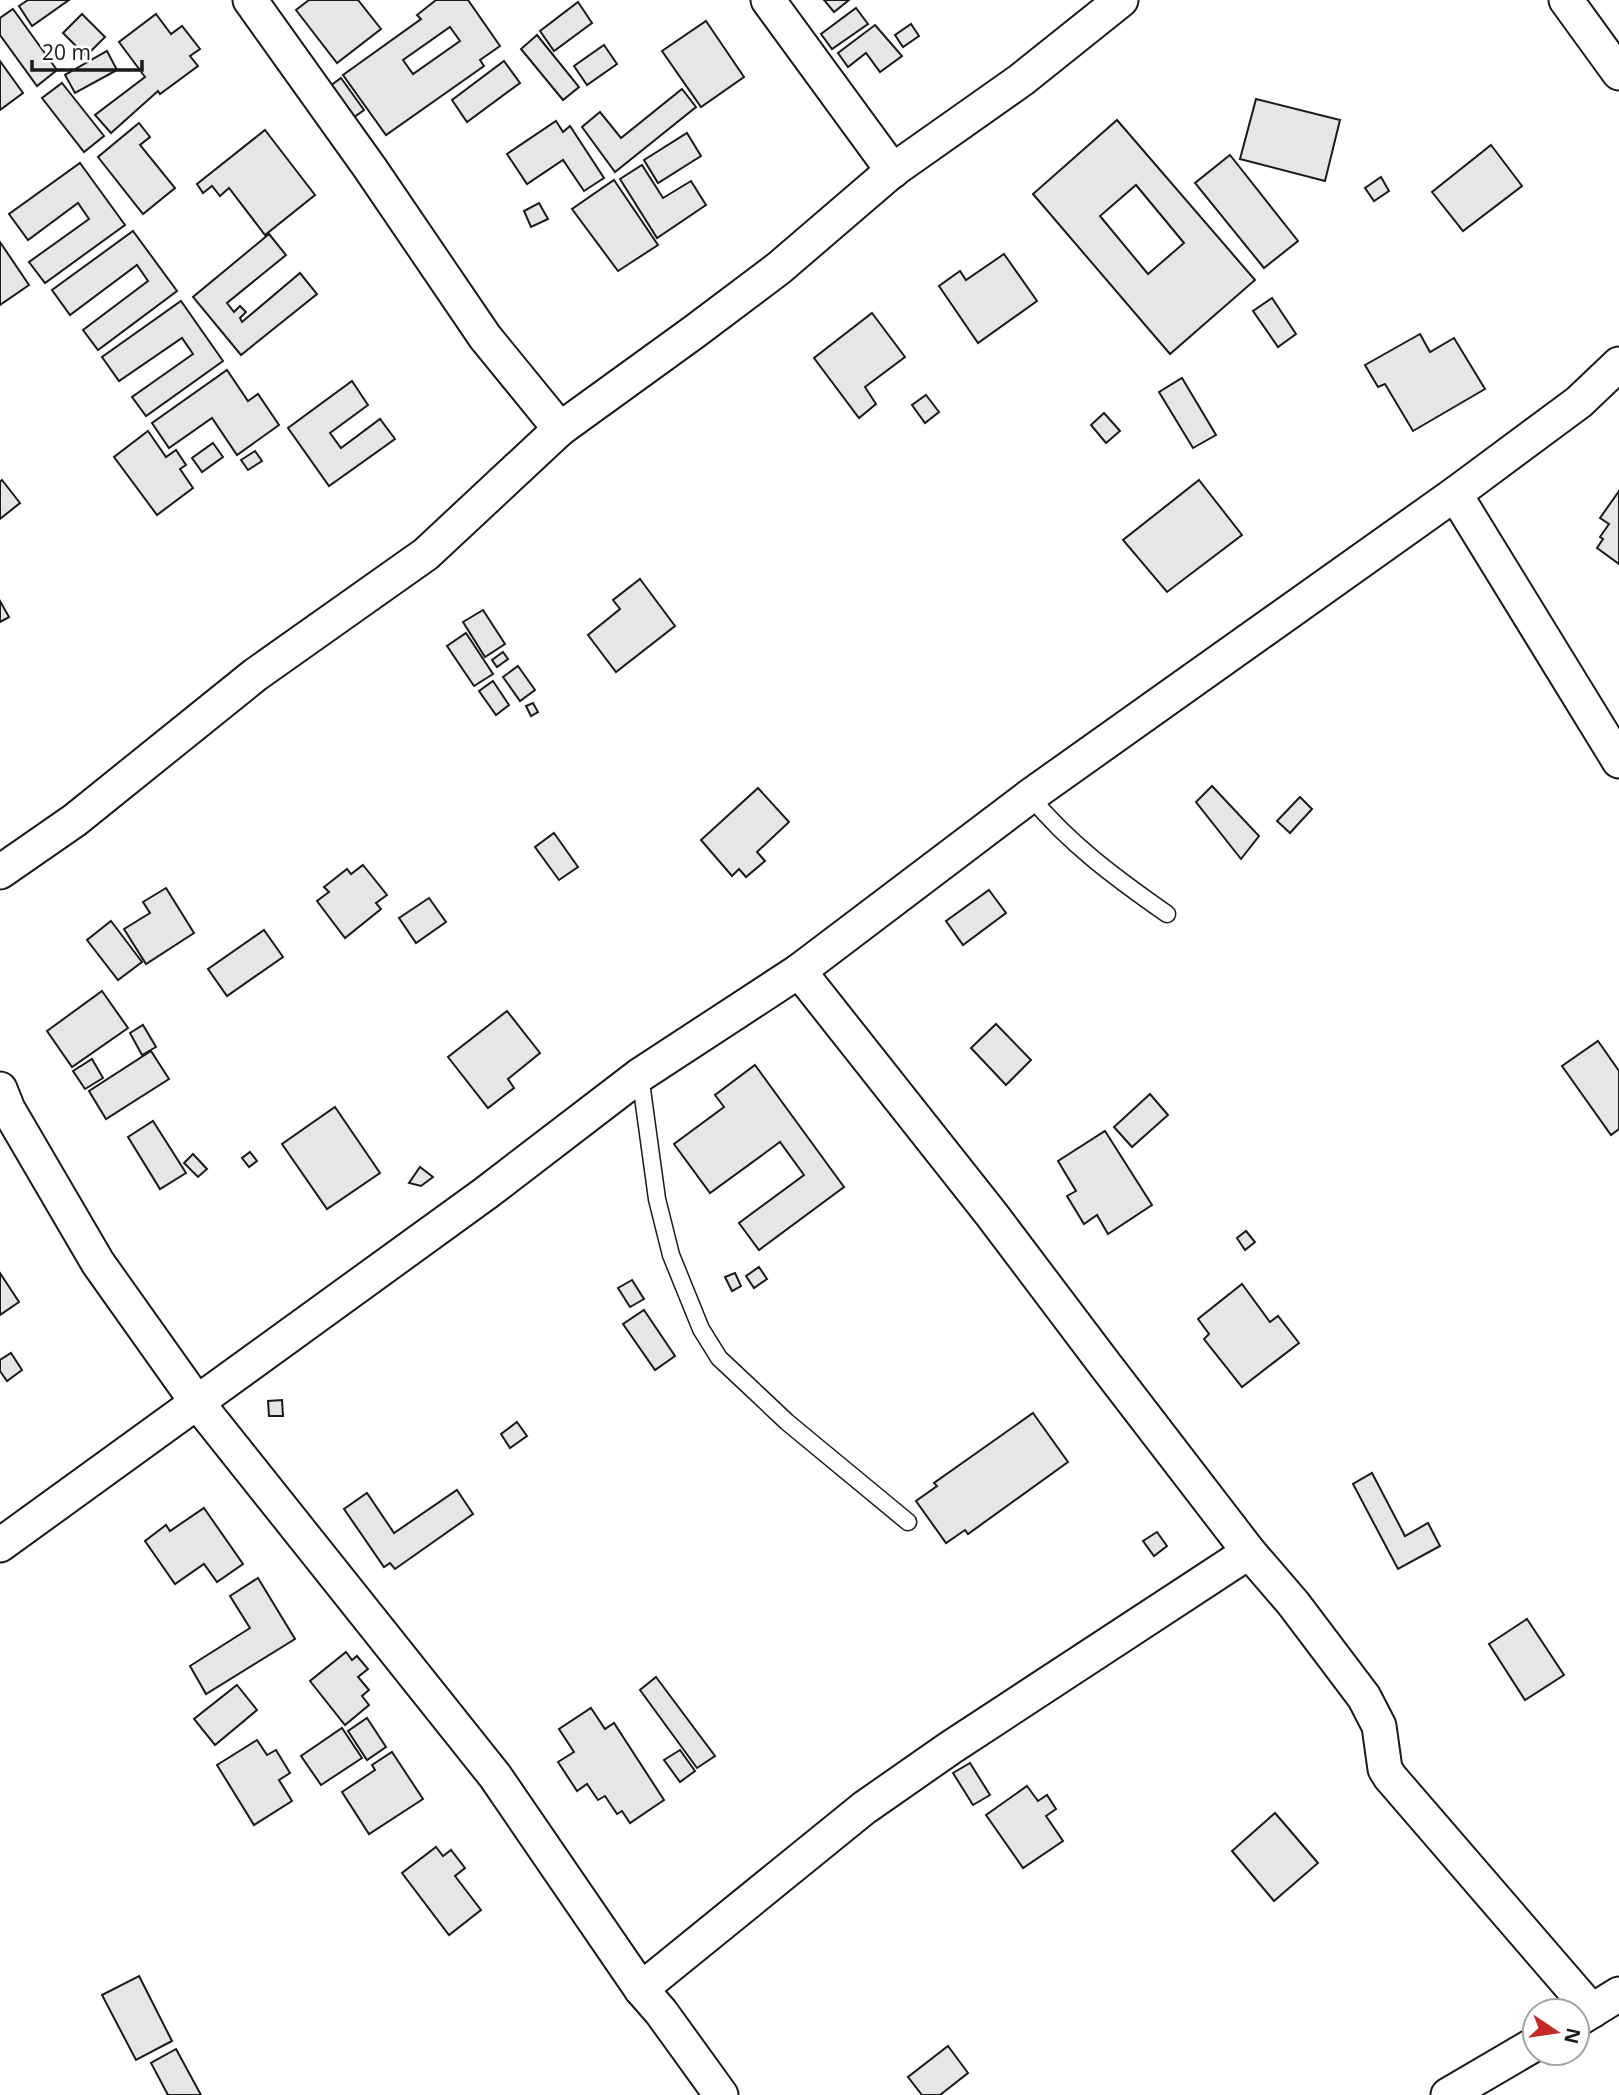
<svg xmlns="http://www.w3.org/2000/svg" width="1619" height="2095" font-family="'Open Sans',sans-serif">
<style>
.building{fill:#e6e6e6;stroke:#1a1a1a;stroke-width:2;fill-rule:evenodd}
.lines{fill:none;stroke-linecap:round;stroke-linejoin:round}
.service-casing{stroke:#1a1a1a;stroke-width:19}
.minor-casing{stroke:#1a1a1a;stroke-width:37}
.service{stroke:#fff;stroke-width:16}
.minor{stroke:#fff;stroke-width:33}
</style>
<rect width="100%" height="100%" fill="#fff"/>
<g class="building">
<polygon points="28,0 69,0 32,26 19,6"/>
<polygon points="309,0 358,0 381,29 337,63 296,10"/>
<path d="M436 0H468L500 46 480 60 484 66 386 135 343 75 421 19 417 15ZM450 27 460 41 413 74 403 60Z"/>
<polygon points="824,0 849,0 834,12"/>
<polygon points="578,2 592,23 554,51 540,31"/>
<polygon points="856,8 868,24 832,49 821,34"/>
<polygon points="13,9 57,70 37,86 0,35 0,18"/>
<polygon points="82,14 105,37 86,56 63,33"/>
<polygon points="156,14 171,34 182,26 200,49 190,56 198,66 160,94 158,91 111,133 95,115 145,77 119,42"/>
<polygon points="706,21 744,77 701,107 662,51"/>
<polygon points="911,24 919,36 903,47 895,35"/>
<polygon points="875,25 902,56 880,72 866,53 848,67 838,53"/>
<polygon points="537,35 579,87 563,100 521,49"/>
<polygon points="604,45 617,64 587,85 574,66"/>
<polygon points="107,51 117,70 75,93 65,75"/>
<polygon points="0,61 23,93 0,110"/>
<polygon points="504,61 520,83 467,122 452,100"/>
<polygon points="341,78 364,110 349,121 326,89"/>
<polygon points="62,83 104,136 84,152 42,98"/>
<polygon points="682,89 696,107 615,172 582,127 600,112 621,138"/>
<polygon points="1256,99 1340,120 1325,181 1240,159"/>
<path d="M1117 120 1255 280 1170 354 1033 194ZM1136 185 1184 243 1148 274 1100 216Z"/>
<polygon points="556,121 563,132 570,126 604,178 584,191 563,160 527,184 507,154"/>
<polygon points="139,123 150,137 140,145 175,188 143,214 98,157"/>
<polygon points="265,130 315,195 265,235 229,188 220,196 212,186 203,193 197,184"/>
<polygon points="687,133 701,156 658,183 644,160"/>
<polygon points="1491,145 1522,186 1463,231 1432,192"/>
<polygon points="1230,155 1298,241 1264,268 1195,183"/>
<polygon points="80,163 125,225 45,283 29,262 89,219 78,203 28,240 9,214"/>
<polygon points="642,165 663,198 691,181 706,205 657,238 620,179"/>
<polygon points="1381,177 1389,191 1374,201 1365,188"/>
<polygon points="614,180 658,245 618,271 572,209"/>
<polygon points="539,203 548,219 531,227 524,211"/>
<polygon points="133,231 177,291 98,350 83,330 148,281 137,265 70,315 52,290"/>
<polygon points="269,234 286,255 227,303 234,312 240,306 246,312 240,318 242,322 300,273 317,294 241,355 193,297"/>
<polygon points="0,242 29,285 0,305"/>
<polygon points="1004,254 1037,301 978,343 939,286 960,271 966,280"/>
<polygon points="1272,298 1296,334 1278,347 1253,311"/>
<polygon points="181,301 223,361 146,416 132,397 193,354 182,338 119,381 102,357"/>
<polygon points="872,313 905,357 865,387 876,404 859,418 814,358"/>
<polygon points="1420,334 1430,352 1454,338 1485,389 1413,431 1385,384 1378,387 1365,365"/>
<polygon points="227,370 248,401 258,394 279,425 237,455 212,418 169,448 152,423"/>
<polygon points="1182,378 1216,435 1193,448 1159,392"/>
<polygon points="352,381 368,405 330,433 341,448 380,419 395,439 329,486 288,428"/>
<polygon points="926,395 939,412 925,423 912,405"/>
<polygon points="1104,413 1120,431 1106,443 1091,425"/>
<polygon points="148,431 166,457 176,450 186,465 180,469 193,488 157,515 114,457"/>
<polygon points="213,443 223,457 202,472 192,458"/>
<polygon points="255,451 262,461 248,470 241,460"/>
<polygon points="2,480 20,503 0,519 0,482"/>
<polygon points="1199,480 1242,535 1167,592 1123,540"/>
<polygon points="1619,491 1619,564 1597,548 1603,539 1600,537 1609,524 1600,518"/>
<polygon points="640,579 675,626 616,672 588,635 620,609 613,600"/>
<polygon points="0,601 9,617 0,622"/>
<polygon points="483,610 505,644 485,657 463,622"/>
<polygon points="466,633 493,674 474,686 447,646"/>
<polygon points="503,652 508,659 497,667 492,660"/>
<polygon points="518,666 535,690 520,701 503,677"/>
<polygon points="493,681 509,705 496,715 479,691"/>
<polygon points="533,703 538,712 531,716 526,706"/>
<polygon points="1212,786 1259,836 1241,859 1196,802"/>
<polygon points="758,788 789,822 757,852 765,861 746,877 739,869 732,876 701,840"/>
<polygon points="1300,797 1312,809 1290,833 1277,821"/>
<polygon points="554,833 578,867 559,880 535,847"/>
<polygon points="363,865 387,895 376,903 381,909 345,938 317,901 329,892 324,887 347,869 351,874"/>
<polygon points="166,888 194,933 146,964 124,929 150,913 143,902"/>
<polygon points="989,890 1006,913 963,945 946,921"/>
<polygon points="429,898 446,922 416,943 399,918"/>
<polygon points="111,921 142,962 118,980 87,940"/>
<polygon points="264,930 283,957 227,996 208,969"/>
<polygon points="102,991 128,1028 72,1067 47,1031"/>
<polygon points="507,1011 540,1053 508,1079 514,1088 488,1108 448,1057"/>
<polygon points="996,1024 1031,1060 1006,1085 971,1048"/>
<polygon points="143,1025 156,1047 142,1055 130,1033"/>
<polygon points="1598,1041 1619,1071 1619,1129 1611,1135 1562,1066"/>
<polygon points="151,1051 169,1079 106,1119 89,1091"/>
<polygon points="92,1059 103,1078 85,1089 73,1071"/>
<polygon points="755,1065 844,1187 759,1250 739,1223 804,1175 780,1142 710,1193 674,1144 724,1107 715,1095"/>
<polygon points="1150,1094 1168,1115 1132,1147 1114,1127"/>
<polygon points="335,1107 380,1173 327,1209 282,1144"/>
<polygon points="153,1121 186,1173 160,1189 128,1137"/>
<polygon points="1105,1131 1152,1205 1108,1234 1097,1215 1084,1224 1067,1196 1076,1191 1058,1161"/>
<polygon points="250,1152 257,1161 249,1167 242,1158"/>
<polygon points="193,1154 207,1169 198,1177 184,1163"/>
<polygon points="420,1167 433,1177 421,1186 409,1183"/>
<polygon points="1246,1231 1255,1242 1245,1250 1237,1238"/>
<polygon points="759,1267 767,1279 754,1288 746,1276"/>
<polygon points="0,1273 19,1302 0,1315"/>
<polygon points="735,1273 741,1286 732,1291 725,1277"/>
<polygon points="632,1280 644,1299 630,1307 618,1288"/>
<polygon points="1242,1284 1270,1322 1278,1316 1299,1343 1242,1387 1204,1339 1209,1334 1198,1319"/>
<polygon points="644,1310 675,1356 655,1370 623,1324"/>
<polygon points="11,1353 22,1370 7,1381 0,1371 0,1360"/>
<polygon points="282,1400 283,1416 269,1416 268,1401"/>
<polygon points="1033,1413 1068,1462 968,1534 965,1530 946,1543 916,1501 937,1486 934,1483"/>
<polygon points="517,1422 527,1436 510,1448 501,1434"/>
<polygon points="1372,1473 1405,1536 1428,1523 1440,1546 1398,1569 1353,1484"/>
<polygon points="457,1490 473,1514 395,1569 390,1563 384,1567 344,1509 367,1493 394,1533"/>
<polygon points="204,1508 243,1564 217,1582 204,1564 175,1584 145,1541 166,1525 170,1531"/>
<polygon points="1157,1532 1167,1546 1154,1556 1143,1541"/>
<polygon points="258,1578 295,1639 206,1694 190,1666 250,1628 230,1596"/>
<polygon points="1527,1619 1564,1675 1525,1700 1489,1644"/>
<polygon points="346,1652 352,1660 357,1656 368,1669 358,1677 369,1690 362,1696 369,1705 345,1725 310,1681"/>
<polygon points="656,1677 715,1756 697,1768 640,1690"/>
<polygon points="237,1685 257,1710 215,1745 194,1719"/>
<polygon points="591,1708 605,1729 614,1723 664,1800 630,1823 622,1811 617,1814 605,1796 598,1800 587,1784 577,1791 558,1762 574,1752 559,1729"/>
<polygon points="367,1718 386,1747 367,1760 348,1731"/>
<polygon points="342,1728 362,1758 321,1785 301,1756"/>
<polygon points="257,1740 267,1755 276,1750 290,1773 279,1780 292,1801 254,1825 217,1765"/>
<polygon points="680,1750 695,1771 680,1782 664,1760"/>
<polygon points="392,1752 423,1799 369,1834 342,1792 375,1770 372,1765"/>
<polygon points="970,1763 990,1795 973,1805 953,1773"/>
<polygon points="1027,1786 1038,1801 1047,1795 1056,1809 1046,1816 1063,1841 1023,1868 986,1815"/>
<polygon points="1275,1813 1318,1863 1274,1901 1232,1851"/>
<polygon points="436,1847 443,1856 451,1850 465,1868 455,1876 481,1910 449,1935 402,1873"/>
<polygon points="139,1976 172,2041 136,2060 102,1995"/>
<polygon points="948,2046 968,2073 940,2095 922,2095 908,2077"/>
<polygon points="176,2049 201,2095 168,2095 151,2063"/>
</g>
<g class="lines">
<g class="service-casing">
<g id="service">
<path d="M1030 796C1069 844 1117 879 1167 914"/>
<polyline points="640,1075 657,1199 671,1255 701,1329 719,1358 751,1388 787,1422 908,1522"/>
</g>
</g>
<g class="minor-casing">
<g id="minor">
<polyline points="250,0 370,168 485,337 560,429"/>
<polyline points="768,0 893,171"/>
<polyline points="1566,0 1619,73"/>
<polyline points="1455,494 1619,761"/>
<polyline points="0,872 75,820 255,675 426,554 560,429 694,332 779,268 892,171 1021,80 1121,0"/>
<polyline points="799,971 992,1215 1106,1366 1249,1552 1293,1603 1364,1697 1379,1726 1385,1769 1390,1777 1592,2011"/>
<polyline points="0,1089 8,1109 98,1263 196,1401 495,1776 641,1989 661,2012 721,2095"/>
<polyline points="0,1545 486,1193 640,1075 799,971 1030,796 1455,494 1579,402 1619,364"/>
<polyline points="641,1989 864,1808 950,1748 1249,1552"/>
<polyline points="1577,2020 1619,1994"/>
<polyline points="1448,2095 1535,2044"/>
</g>
</g>
<use href="#service" class="service"/>
<use href="#minor" class="minor"/>
</g>
<g transform="translate(1556 2032) rotate(103)"><circle r="33" fill="#ffffff" stroke="#a3a3a3" stroke-width="2"/>
<path d="M0-5L12 26L0 18L-12 26Z" fill="#c62828"/>
<text y="-10" font-size="19" font-weight="bold" text-anchor="middle" fill="#1a1a1a">N</text>
</g>
<path d="M32 60v10h110v-10" fill="none" stroke="#1a1a1a" stroke-width="3.5"/>
<text x="42" y="60" font-size="21" fill="#1a1a1a" stroke="#ffffff" stroke-width="5" paint-order="stroke">20 m</text>
</svg>
